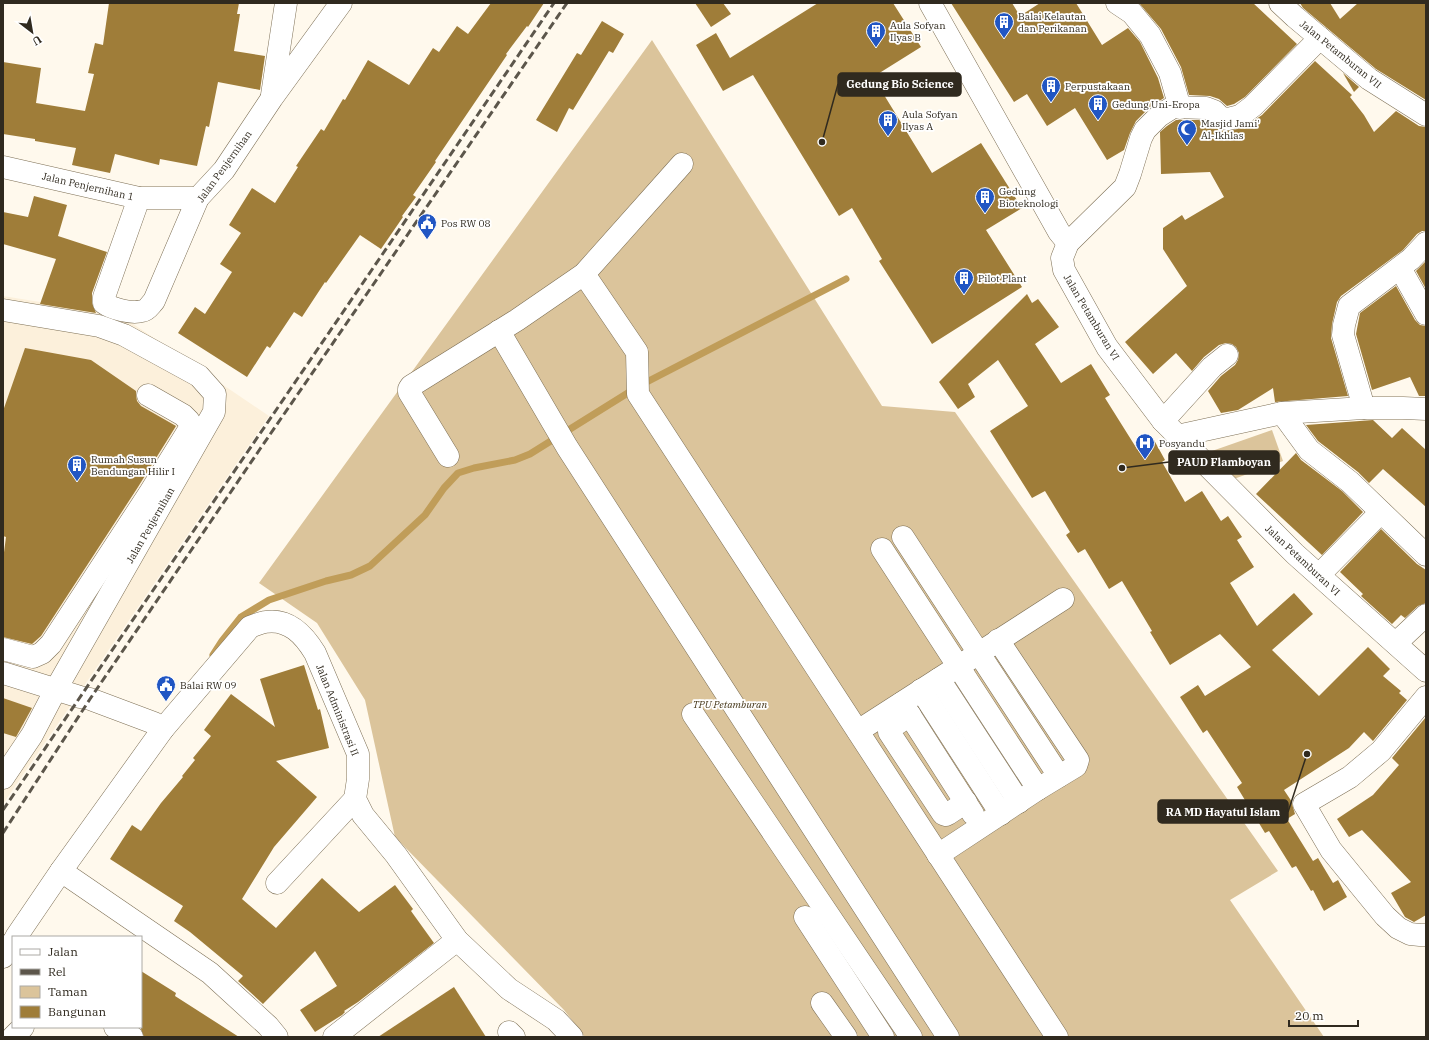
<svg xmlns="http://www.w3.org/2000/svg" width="1429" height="1040" font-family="'IBM Plex Serif',serif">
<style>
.built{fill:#fcf0db}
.green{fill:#dbc49b}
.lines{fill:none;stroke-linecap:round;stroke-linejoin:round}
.stream{stroke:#c09d59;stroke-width:7}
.building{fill:#9f7d39}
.minor-casing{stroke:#7e7056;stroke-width:23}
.minor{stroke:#fff;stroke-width:22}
.rail{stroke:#5c564b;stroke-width:3;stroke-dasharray:8 4;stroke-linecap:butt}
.labels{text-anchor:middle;stroke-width:3.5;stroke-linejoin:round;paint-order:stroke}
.poi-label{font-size:10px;fill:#302a1f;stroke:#fff;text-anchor:start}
.street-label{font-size:10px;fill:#302a1f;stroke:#fff}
.park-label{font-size:10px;font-style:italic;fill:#443517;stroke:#fff}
.leader{fill:none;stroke:#302a1f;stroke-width:1.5}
.callout-dot{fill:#302a1f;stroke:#fff;stroke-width:1.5}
.callout{fill:#302a1f;stroke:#302a1f;stroke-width:1.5}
.callout-label{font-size:11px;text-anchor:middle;font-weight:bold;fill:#fff}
</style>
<rect width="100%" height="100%" fill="#fff9ed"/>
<polygon class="built" points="3,296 120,315 269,416 3,804"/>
<g class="green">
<polygon points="652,40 882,406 955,412 1278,871 1230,900 1324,1037 585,1037 564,1010 395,837 365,700 317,623 259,583"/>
<polygon points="1272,430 1283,461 1223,483 1212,451"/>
</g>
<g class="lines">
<polyline class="stream" points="213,655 222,641 241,617 269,600 326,581 351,575 370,566 425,515 444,488 458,473 474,468 515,460 530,454 639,386 846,279"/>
</g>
<g class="building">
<polygon points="109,3 239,3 237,14 240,14 234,51 265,56 260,90 218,82 209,127 206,126 197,166 160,159 159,165 115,154 110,173 72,165 76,148 35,141 35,139 3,134 3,62 41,68 36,103 85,111 94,74 88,73 95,43 103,45"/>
<polygon points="491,3 544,3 528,27 527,26 506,54 507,55 435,161 436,162 413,195 416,197 402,216 403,217 381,249 360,235 326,283 325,282 302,317 294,312 270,348 267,346 247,377 178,333 195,307 205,314 232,272 220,264 241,233 229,225 252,188 275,203 298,167 296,166 321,129 324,131 343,99 345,100 368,60 409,85 433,48 439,52 457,26 468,34"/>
<polygon points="695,3 723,3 731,14 711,27"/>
<polygon points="818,3 893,3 921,47 873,77 932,173 981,143 1022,208 986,230 1022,287 932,344 879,261 882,259 852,208 839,216 753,75 723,91 696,45 716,33 730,58"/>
<polygon points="951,3 1012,3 1020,16 1040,3 1076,3 1102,45 1128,28 1140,42 1158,78 1164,98 1150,107 1136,121 1130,133 1124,150 1107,160 1075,108 1047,126 1027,94 1014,102"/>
<polygon points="1139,3 1253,3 1297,44 1245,97 1234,104 1227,106 1219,99 1210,96 1189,95 1181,67 1161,29"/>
<polygon points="1300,3 1330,3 1340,19 1358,3 1426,3 1426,100 1376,69 1303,8"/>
<polygon points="602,21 624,34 613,53 609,51 573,110 569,108 557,132 536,120 577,53 581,55"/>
<polygon points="1315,61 1352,95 1350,97 1364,115 1374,132 1396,111 1419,126 1426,127 1426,231 1422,231 1417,234 1403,250 1341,296 1337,302 1332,324 1331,338 1348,396 1275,402 1273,388 1238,410 1221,413 1208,391 1221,376 1235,365 1238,360 1239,353 1236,347 1232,344 1226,343 1219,345 1204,357 1192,371 1176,353 1153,374 1125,342 1187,286 1163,249 1163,228 1182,215 1185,220 1224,197 1210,172 1161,174 1160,132 1167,126 1176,120 1204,120 1219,130 1226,131 1243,128 1262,115"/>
<polygon points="1343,73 1359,87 1354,92"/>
<polygon points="34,196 67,205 58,236 107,252 92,293 92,303 96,313 40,304 56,259 3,244 3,212 28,217"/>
<polygon points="1426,261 1426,289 1416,271"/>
<polygon points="1396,286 1415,320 1420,325 1426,326 1426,396 1419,396 1410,377 1372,390 1356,334 1360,313"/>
<polygon points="1027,294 1032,303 1038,299 1059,327 1035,344 1061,383 1091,364 1110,395 1105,398 1137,449 1154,440 1165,460 1162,462 1185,502 1202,491 1221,521 1228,516 1242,537 1237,540 1254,567 1230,583 1257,626 1294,593 1313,614 1272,650 1319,696 1368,647 1390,669 1383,676 1401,691 1399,693 1407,700 1373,741 1364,732 1349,748 1284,790 1292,802 1292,804 1295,814 1287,819 1313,861 1318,858 1333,883 1338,880 1347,897 1324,911 1313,890 1311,891 1296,866 1292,868 1269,831 1265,833 1237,787 1242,783 1207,730 1203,733 1180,697 1198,685 1205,696 1251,667 1220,634 1170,665 1150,632 1152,631 1122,581 1109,589 1085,549 1078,553 1066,535 1070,532 1045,491 1032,498 990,431 1028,406 998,360 968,384 975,397 958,409 939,382"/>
<polygon points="25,348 91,360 136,391 136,395 137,401 141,406 176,426 138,487 41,636 32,644 3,637 3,560 6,537 3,536 3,411"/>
<polygon points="1373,420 1392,438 1402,428 1426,450 1426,507 1383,469 1369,483 1358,472 1318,441 1306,425"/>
<polygon points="1296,453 1301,460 1342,491 1363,512 1322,555 1256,494"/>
<polygon points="1381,529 1417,564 1426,570 1426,603 1418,606 1405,618 1401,615 1392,624 1361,596 1363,594 1340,572"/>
<polygon points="304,665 318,710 320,709 329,748 276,761 317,797 274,847 242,899 276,928 322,878 359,912 395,885 413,909 411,911 434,943 358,1002 344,1011 345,1012 342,1015 315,1032 300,1010 337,986 315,951 263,1004 238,981 243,976 190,932 174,921 183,906 110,859 132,825 141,831 161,803 183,777 182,776 195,760 193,758 211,736 204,730 231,694 275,727 260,679"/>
<polygon points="3,698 32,708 16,737 3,733"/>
<polygon points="1426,717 1426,915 1414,922 1405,917 1391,893 1411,882 1362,830 1349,837 1337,819 1373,795 1399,765 1392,758"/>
<polygon points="141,971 176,993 175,996 239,1037 144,1037 141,1029"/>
<polygon points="454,987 486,1037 378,1037"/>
</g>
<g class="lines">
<g class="minor-casing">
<g id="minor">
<polyline points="930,3 1059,232 1068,243"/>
<polyline points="1117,3 1132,13 1150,35 1170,73 1180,108"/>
<polyline points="1280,3 1295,17 1369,79 1426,115"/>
<polyline points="1320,38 1253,106 1240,116 1228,119 1221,118 1214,111 1206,108 1173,107 1159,116 1145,130 1141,138 1130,174 1125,187 1068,243 1062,258 1064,270 1107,347 1163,421 1295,554 1426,671"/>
<polyline points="272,95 286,3"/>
<polyline points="3,167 139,198 198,198"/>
<path d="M139 198 104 297V303C112 309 132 314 142 311 148 310 150 305 154 301L198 198 224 170 272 98 341 3"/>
<polyline points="1400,268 1426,314"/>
<polyline points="584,274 637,352 638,394 1057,1037"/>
<polyline points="3,310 99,326 124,335 199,376 215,394 214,412 56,689 32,735 3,778"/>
<polyline points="499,331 567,447 948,1037"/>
<polyline points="1364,408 1343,335 1344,325 1349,306 1411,259 1426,243"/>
<polyline points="1282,413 1309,450 1350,482 1426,555"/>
<polyline points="1163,421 1212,367 1227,355"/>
<polyline points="1177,436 1282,413 1364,408 1403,408 1426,409"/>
<polyline points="448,456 409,392 409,389 411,386 517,320 584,274 682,164"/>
<polyline points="903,537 1059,776"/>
<polyline points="882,549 1038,789"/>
<polyline points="1319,575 1381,512"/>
<polyline points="1396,643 1426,615"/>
<polyline points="3,649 33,657 42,653 51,644 149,494 190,428 189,421 183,415 148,395"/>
<polyline points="3,673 80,697 90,699 154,723 163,729"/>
<polyline points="939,679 1019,802"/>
<polyline points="921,690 1001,814"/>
<polyline points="1426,697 1381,751 1350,777 1304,804 1331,850 1385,916 1398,928 1410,934 1420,935 1426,935"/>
<polyline points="902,703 973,814"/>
<polyline points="693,714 911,1037"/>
<polyline points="910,715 889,729 889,732 943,814 946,815 948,814 966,802"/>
<polyline points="858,731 1063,599"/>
<polyline points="938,855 1038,789 1076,766 1078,760 998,640"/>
<polyline points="61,871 210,973 268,1026 277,1037"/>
<polyline points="277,883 355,799"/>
<polyline points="805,917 883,1037"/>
<path d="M16 937 61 871 163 729 250 627C255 625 260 623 265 622 289 618 304 635 315 653L358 754V779L355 799 363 815 396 855 457 940 509 989 556 1020 572 1037"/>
<polyline points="3,957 13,942"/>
<polyline points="822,1003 846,1037"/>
<polyline points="115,1027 132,1037"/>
<polyline points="509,1032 514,1037"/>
<polyline points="13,1037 23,1027"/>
<polyline points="334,1037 457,940"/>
</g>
</g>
<use href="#minor" class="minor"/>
<g class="rail">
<polyline points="3,810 554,3"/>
<polyline points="3,833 90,699 260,449 567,3"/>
</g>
</g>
<defs>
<g id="building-pin" transform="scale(1)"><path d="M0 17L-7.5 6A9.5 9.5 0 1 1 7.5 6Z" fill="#2156c3" stroke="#fff"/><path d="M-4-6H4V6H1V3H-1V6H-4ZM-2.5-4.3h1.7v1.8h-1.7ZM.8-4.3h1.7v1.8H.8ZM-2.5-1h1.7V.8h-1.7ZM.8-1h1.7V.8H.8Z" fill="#fff"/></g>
<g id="mosque-pin" transform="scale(1)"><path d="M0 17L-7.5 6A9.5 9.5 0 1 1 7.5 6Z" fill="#2156c3" stroke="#fff"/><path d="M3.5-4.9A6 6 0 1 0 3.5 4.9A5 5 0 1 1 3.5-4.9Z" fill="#fff"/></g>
<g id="civic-pin" transform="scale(1)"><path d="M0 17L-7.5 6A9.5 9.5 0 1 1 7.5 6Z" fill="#2156c3" stroke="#fff"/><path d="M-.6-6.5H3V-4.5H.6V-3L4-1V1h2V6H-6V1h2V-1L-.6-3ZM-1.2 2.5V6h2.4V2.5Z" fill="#fff"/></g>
<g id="hospital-pin" transform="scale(1)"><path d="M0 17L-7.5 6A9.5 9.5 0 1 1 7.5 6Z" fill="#2156c3" stroke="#fff"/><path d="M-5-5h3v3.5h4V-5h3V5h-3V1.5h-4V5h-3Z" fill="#fff"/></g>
</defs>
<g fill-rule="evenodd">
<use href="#building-pin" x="1004" y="22"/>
<use href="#building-pin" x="876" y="31"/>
<use href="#building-pin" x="1051" y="86"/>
<use href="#building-pin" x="1098" y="104"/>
<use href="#building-pin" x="888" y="120"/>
<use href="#mosque-pin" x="1187" y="129"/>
<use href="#building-pin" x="985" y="197"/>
<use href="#civic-pin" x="427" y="223"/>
<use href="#building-pin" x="964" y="278"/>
<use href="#hospital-pin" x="1145" y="443"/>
<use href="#building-pin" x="77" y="465"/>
<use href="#civic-pin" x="166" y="685"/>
</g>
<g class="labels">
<g class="poi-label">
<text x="1018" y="20">Balai Kelautan<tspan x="1018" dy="12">dan Perikanan</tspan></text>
<text x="890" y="29">Aula Sofyan<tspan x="890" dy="12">Ilyas B</tspan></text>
<text x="1065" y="90">Perpustakaan</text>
<text x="1112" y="108">Gedung Uni-Eropa</text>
<text x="902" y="118">Aula Sofyan<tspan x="902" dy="12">Ilyas A</tspan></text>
<text x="1201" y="127">Masjid Jami'<tspan x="1201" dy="12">Al-Ikhlas</tspan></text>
<text x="999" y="195">Gedung<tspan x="999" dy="12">Bioteknologi</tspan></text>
<text x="441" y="227">Pos RW 08</text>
<text x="978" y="282">Pilot Plant</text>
<text x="1159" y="447">Posyandu</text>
<text x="91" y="463">Rumah Susun<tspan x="91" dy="12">Bendungan Hilir I</tspan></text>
<text x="180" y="689">Balai RW 09</text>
</g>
<g class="street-label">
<text transform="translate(1341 54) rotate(39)" y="4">Jalan Petamburan VII</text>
<text transform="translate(224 166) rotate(-54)" y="4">Jalan Penjernihan</text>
<text transform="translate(88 186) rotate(13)" y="4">Jalan Penjernihan 1</text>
<text transform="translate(1092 317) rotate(59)" y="4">Jalan Petamburan VI</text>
<text transform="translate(150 525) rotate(-60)" y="4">Jalan Penjernihan</text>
<text transform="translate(1303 560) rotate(43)" y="4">Jalan Petamburan VI</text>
<text transform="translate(338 710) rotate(68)" y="4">Jalan Administrasi II</text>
</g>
<g class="park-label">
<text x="730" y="708">TPU Petamburan</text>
</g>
</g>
<path class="leader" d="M822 142L838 84M1122 468L1169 462M1307 754L1288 812"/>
<g class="callout-dot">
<circle cx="822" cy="142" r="4"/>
<circle cx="1122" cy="468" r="4"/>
<circle cx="1307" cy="754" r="4"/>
</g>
<g class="callout">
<rect x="838" y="73" width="123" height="23" rx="4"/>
<rect x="1169" y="451" width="110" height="23" rx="4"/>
<rect x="1158" y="800" width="130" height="23" rx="4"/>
</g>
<g class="callout-label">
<text x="900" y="88">Gedung Bio Science</text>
<text x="1224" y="466">PAUD Flamboyan</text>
<text x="1223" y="816">RA MD Hayatul Islam</text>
</g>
<rect width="1429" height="1040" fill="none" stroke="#302a1f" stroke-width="8"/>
<rect x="12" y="936" width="130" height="92" fill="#ffffff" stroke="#acaaa5"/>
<rect x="20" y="949" width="20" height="6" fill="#ffffff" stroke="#acaaa5"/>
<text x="48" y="956" font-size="12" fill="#302a1f">Jalan</text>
<rect x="20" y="969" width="20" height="6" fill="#5c564b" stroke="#acaaa5"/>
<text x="48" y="976" font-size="12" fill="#302a1f">Rel</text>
<rect x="20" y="986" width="20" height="12" fill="#dbc49b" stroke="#acaaa5"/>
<text x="48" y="996" font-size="12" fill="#302a1f">Taman</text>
<rect x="20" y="1006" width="20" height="12" fill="#9f7d39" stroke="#acaaa5"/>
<text x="48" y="1016" font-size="12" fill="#302a1f">Bangunan</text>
<g transform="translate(32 32) rotate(149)" stroke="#ffffff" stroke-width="3" paint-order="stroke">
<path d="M0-3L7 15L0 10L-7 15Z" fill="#302a1f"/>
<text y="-6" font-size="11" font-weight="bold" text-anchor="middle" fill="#302a1f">U</text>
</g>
<path d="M1289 1020v6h69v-6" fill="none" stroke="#302a1f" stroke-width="2"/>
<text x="1295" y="1020" font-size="12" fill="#302a1f" stroke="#ffffff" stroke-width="3" paint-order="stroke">20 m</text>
</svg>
